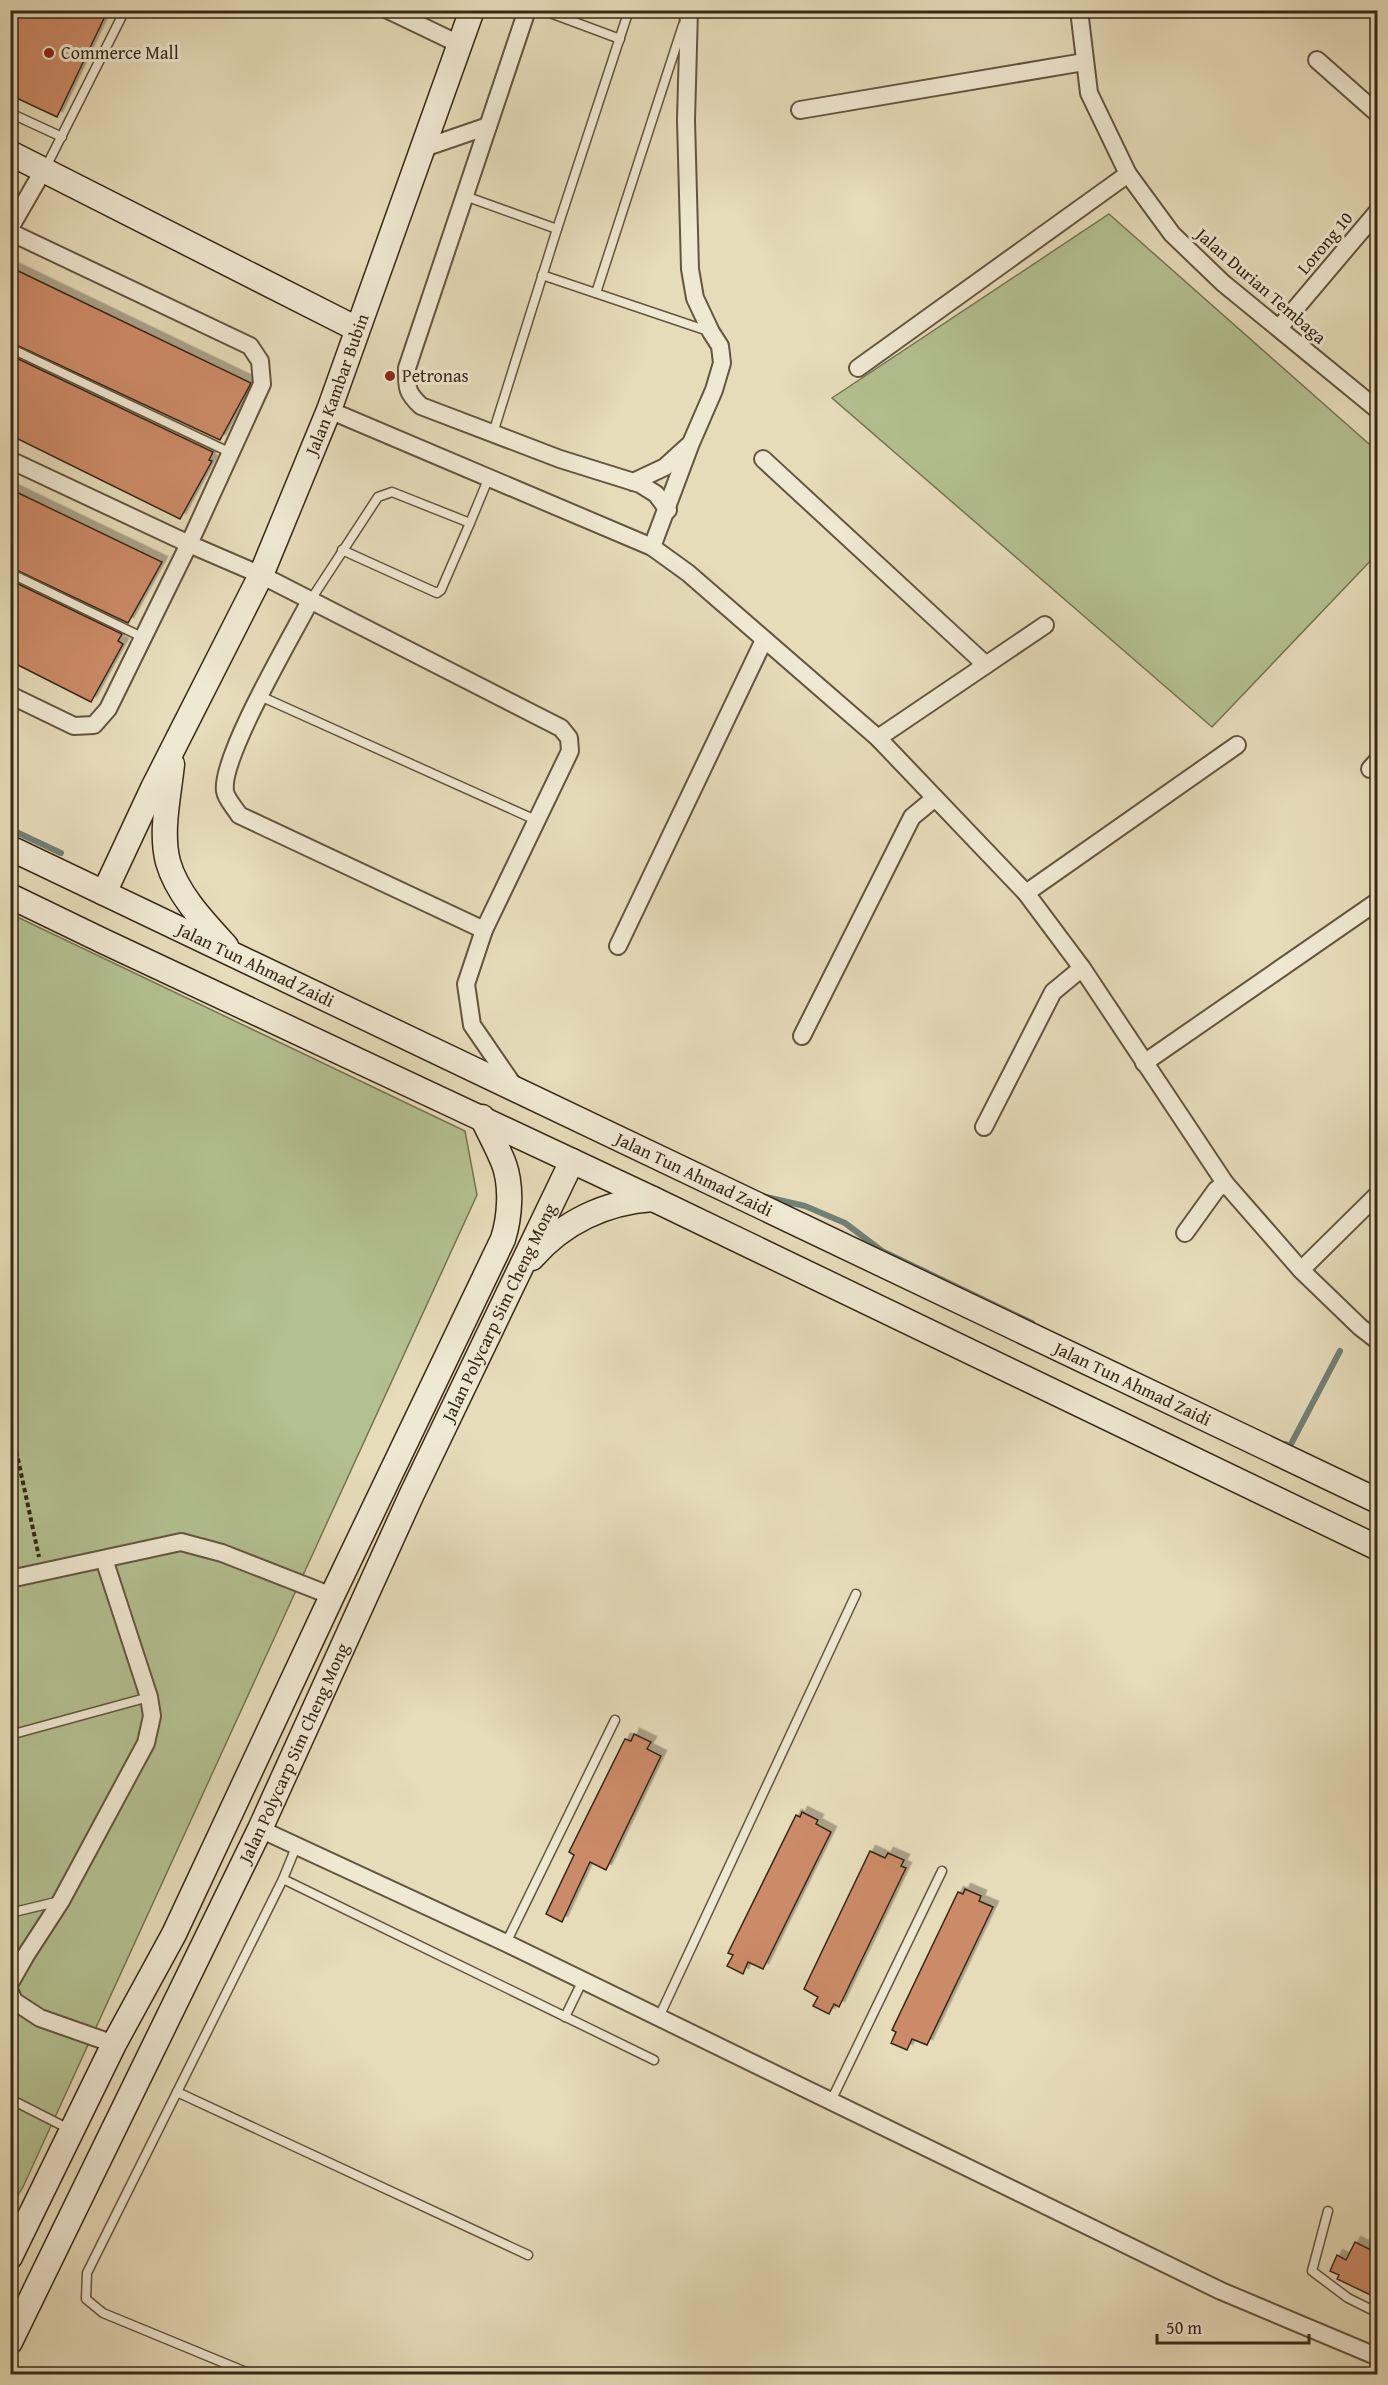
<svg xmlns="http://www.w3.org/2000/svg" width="1388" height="2385" font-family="'Gentium Book Plus',serif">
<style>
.green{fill:#b3c091;stroke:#767453;stroke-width:1.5}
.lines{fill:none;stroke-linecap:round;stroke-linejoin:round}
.stream{stroke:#718076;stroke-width:6}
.building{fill:#cc8b67;stroke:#382815;stroke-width:1.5;filter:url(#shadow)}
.lane-casing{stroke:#64553e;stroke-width:11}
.street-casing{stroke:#64553e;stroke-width:20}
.secondary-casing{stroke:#382815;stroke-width:27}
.path{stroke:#382815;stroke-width:4;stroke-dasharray:4.5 3;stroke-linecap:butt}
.lane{stroke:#efe8d2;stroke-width:8}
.street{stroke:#efe8d2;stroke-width:16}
.secondary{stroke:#efe8d2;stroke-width:24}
.poi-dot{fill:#8f2418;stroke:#efe8d2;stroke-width:2}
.labels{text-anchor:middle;stroke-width:6;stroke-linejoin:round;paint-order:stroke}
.poi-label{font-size:18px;fill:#382815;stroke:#efe8d2;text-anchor:start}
.street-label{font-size:18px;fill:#382815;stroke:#efe8d2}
</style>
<defs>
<filter id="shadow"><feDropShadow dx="5.5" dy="-5.5" stdDeviation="0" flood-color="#0004"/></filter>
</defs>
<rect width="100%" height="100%" fill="#e6dcba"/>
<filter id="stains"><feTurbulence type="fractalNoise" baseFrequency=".00333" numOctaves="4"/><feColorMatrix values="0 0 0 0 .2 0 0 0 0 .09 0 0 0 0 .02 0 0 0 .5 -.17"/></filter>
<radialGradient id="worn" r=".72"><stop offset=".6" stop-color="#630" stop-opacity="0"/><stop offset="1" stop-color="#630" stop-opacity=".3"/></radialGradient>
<g class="green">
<polygon points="1109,214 1377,451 1377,554 1212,727 832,398"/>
<polygon points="11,914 465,1131 477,1195 23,2187 11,2206"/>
</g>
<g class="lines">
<g class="stream">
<polyline points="10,829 61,853"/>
<polyline points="766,1197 805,1206 845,1223 882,1251 1032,1323"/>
<polyline points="1285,1444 1290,1446 1340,1351"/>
</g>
</g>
<g class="building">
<polygon points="10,10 108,10 57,117 10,95"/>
<polygon points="10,267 251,383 220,440 10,342"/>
<polygon points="10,355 213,452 209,460 212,461 180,519 10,435"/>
<polygon points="10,489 162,562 128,623 10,567"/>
<polygon points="10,580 122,634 118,641 123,644 91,702 10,661"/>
<polygon points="634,1734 651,1742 647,1749 661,1756 606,1870 590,1862 562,1922 546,1914 574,1855 569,1852 625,1739 631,1741"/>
<polygon points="802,1812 818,1820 816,1824 831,1832 763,1969 748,1962 743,1974 727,1966 733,1955 728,1953 796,1815 800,1817"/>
<polygon points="870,1851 885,1858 888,1853 904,1860 901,1866 906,1868 839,2007 834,2004 829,2014 813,2006 818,1997 804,1989"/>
<polygon points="965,1889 981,1896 979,1901 993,1907 927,2045 912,2039 907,2050 891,2043 896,2032 892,2030 958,1892 963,1894"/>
<polygon points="1355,2242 1377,2253 1377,2298 1337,2279 1339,2275 1330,2271 1337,2255 1346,2260"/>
</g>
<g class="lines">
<g class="lane-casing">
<g id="lane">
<polyline points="542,10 620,39"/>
<polyline points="10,113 62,137"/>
<polyline points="45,169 125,10"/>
<polyline points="465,196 557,229"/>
<polyline points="542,275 711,332"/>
<polyline points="596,293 683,25"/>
<polyline points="10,348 231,453"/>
<polyline points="493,433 557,229 629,10"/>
<polyline points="342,550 437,593 441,590 470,523"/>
<polyline points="10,573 142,637"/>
<polyline points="310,601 378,497 392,492 470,523 489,477"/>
<polyline points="260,696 538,821"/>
<polyline points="10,1735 149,1697"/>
<polyline points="283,1879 654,2060"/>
<polyline points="10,1913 60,1901"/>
<polyline points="506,1943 615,1720"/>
<polyline points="565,2017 583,1980"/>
<polyline points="659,2017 856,1594"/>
<polyline points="177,2092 528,2255"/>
<polyline points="10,2099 69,2129"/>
<polyline points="831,2101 942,1871"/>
<polyline points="1328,2211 1312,2271 1348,2298 1378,2313"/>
<polyline points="251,2374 103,2313 86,2299 87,2273 283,1879 296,1847"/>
</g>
</g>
<g class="street-casing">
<g id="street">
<polyline points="388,10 461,45"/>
<path d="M527 10 407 368C407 388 406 392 421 406L560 459 640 484 656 494 668 510"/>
<polyline points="1079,10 1089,93 1128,174 1172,234 1223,283 1378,410"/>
<polyline points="1317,60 1378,114"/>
<polyline points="800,110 1084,62"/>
<polyline points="424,148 488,126"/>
<polyline points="10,228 44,169"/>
<polyline points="10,232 250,346 260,361 262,384 189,544 108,709 94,725 74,726 10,695"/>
<polyline points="1279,328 1378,211"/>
<polyline points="858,368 1128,174"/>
<polyline points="329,410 652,547 688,573 878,738 1026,893 1082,968 1225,1183 1301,1270 1360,1327 1378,1341"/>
<polyline points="763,459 986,665"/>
<polyline points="10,460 189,544 261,575 561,728 569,738 570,751 484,930 466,984 472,1025 516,1089"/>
<polyline points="633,482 665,467 688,446"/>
<polyline points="652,547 691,443 714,390 722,363 720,346 711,332 695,298 690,269 686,120 689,10"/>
<path d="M310 601C292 636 220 758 225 791 226 799 235 808 239 815L484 930"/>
<polyline points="878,738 1045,625"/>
<polyline points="1370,769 1378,760"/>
<polyline points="1026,893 1237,745"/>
<polyline points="618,946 764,640"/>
<polyline points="802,1036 912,817 935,798"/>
<polyline points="1144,1063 1378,901"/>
<polyline points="984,1127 1053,992 1082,968"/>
<polyline points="1185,1233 1216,1190 1225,1183"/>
<polyline points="1301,1270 1378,1194"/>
<polyline points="10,1579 181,1542 222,1553 332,1596"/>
<polyline points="260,1829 506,1943 1221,2291 1378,2357"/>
<polyline points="10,1983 26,1955 61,1901 146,1743 152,1716 149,1697 104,1559"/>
<polyline points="10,1992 14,2001 40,2018 114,2044"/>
</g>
</g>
<g class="secondary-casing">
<g id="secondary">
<polyline points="10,153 357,329"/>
<path d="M172 764C169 795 160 831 168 862 177 894 204 922 226 946"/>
<path id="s1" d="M10 848 1378 1501"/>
<path id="s2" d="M104 893 153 788 261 575 329 410 472 10"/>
<polyline points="10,896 103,941 653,1199 1378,1548"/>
<path d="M532 1258C563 1222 606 1202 653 1199"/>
<path d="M10 2257 114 2044 174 1934 332 1596 503 1239C510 1217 512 1186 504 1164 498 1148 489 1133 482 1117"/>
<path id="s3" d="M10 2342 260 1829 411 1496 572 1161"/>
</g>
</g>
<polyline class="path" points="10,1422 39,1557"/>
<use href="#lane" class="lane"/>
<use href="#street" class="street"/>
<use href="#secondary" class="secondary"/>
</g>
<g class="poi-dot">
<circle cx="49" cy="53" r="6"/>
<circle cx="390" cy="376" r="6"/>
</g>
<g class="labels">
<g class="poi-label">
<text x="61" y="59">Commerce Mall</text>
<text x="402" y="382">Petronas</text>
</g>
<g class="street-label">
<text transform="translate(1325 243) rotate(-50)" y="6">Lorong 10</text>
<text transform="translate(1261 286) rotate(41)" y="6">Jalan Durian Tembaga</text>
<text dy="6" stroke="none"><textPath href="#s2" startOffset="560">Jalan Kambar Bubin</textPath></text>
<text dy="6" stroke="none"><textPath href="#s1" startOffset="272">Jalan Tun Ahmad Zaidi</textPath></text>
<text dy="6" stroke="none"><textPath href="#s1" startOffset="758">Jalan Tun Ahmad Zaidi</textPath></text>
<text dy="6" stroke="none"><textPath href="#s3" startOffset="1140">Jalan Polycarp Sim Cheng Mong</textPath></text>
<text dy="6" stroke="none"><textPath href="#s1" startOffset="1244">Jalan Tun Ahmad Zaidi</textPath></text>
<text dy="6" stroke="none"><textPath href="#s3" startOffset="654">Jalan Polycarp Sim Cheng Mong</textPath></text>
</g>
</g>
<rect width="1388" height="2385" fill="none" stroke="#e6dcba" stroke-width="36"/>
<rect x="12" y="12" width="1364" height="2361" fill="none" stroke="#382815" stroke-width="3"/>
<rect x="18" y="18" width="1352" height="2349" fill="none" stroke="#382815" stroke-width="1.5"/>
<path d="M1157 2334v9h152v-9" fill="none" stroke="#382815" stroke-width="3"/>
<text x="1166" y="2334" font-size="18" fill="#382815" stroke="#efe8d2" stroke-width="4.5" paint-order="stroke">50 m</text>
<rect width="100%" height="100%" filter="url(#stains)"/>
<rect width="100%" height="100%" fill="url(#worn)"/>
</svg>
